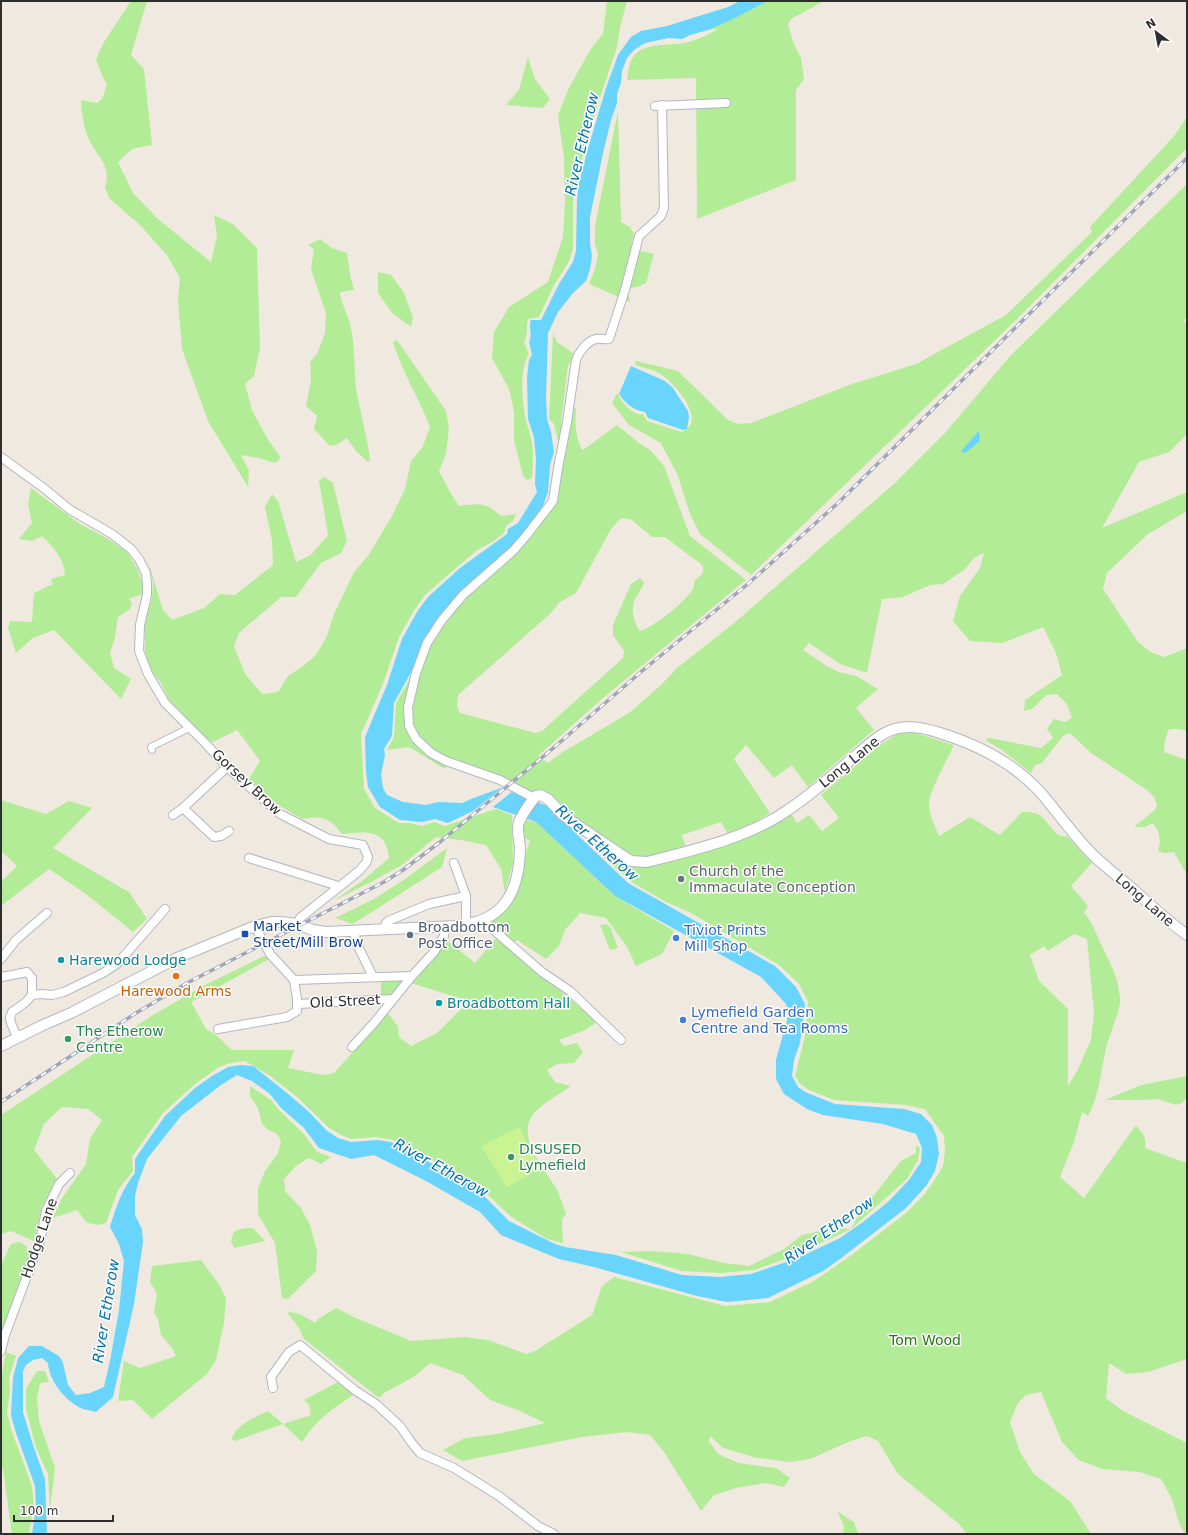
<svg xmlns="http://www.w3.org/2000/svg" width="1188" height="1535" font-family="'DejaVu Sans',sans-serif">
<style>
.green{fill:#b3ec97;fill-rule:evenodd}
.pitch{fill:#caf492}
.water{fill:#69d4fc}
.pier{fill:#f0e9df}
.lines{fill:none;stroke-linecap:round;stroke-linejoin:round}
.pedestrian-casing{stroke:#b3b6c2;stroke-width:8}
.minor-casing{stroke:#b3b6c2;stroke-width:10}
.tertiary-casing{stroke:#b3b6c2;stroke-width:12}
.pedestrian{stroke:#fff;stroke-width:6}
.minor{stroke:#fff;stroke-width:8}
.tertiary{stroke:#fff;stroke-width:10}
.rail-casing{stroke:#a1a4ba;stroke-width:3.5}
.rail{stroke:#fff;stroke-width:2;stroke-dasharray:6;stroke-linecap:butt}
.worship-dot{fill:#6b7280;stroke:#fff;stroke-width:1.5}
.transit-dot{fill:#1a4fb4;stroke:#fff;stroke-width:1.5}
.service-dot{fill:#5c6f8a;stroke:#fff;stroke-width:1.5}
.shop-dot{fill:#3f7fe0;stroke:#fff;stroke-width:1.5}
.culture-dot{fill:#0f9aa8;stroke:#fff;stroke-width:1.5}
.food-dot{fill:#e8710a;stroke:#fff;stroke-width:1.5}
.leisure-dot{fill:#2e9e5b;stroke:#fff;stroke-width:1.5}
.labels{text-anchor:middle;stroke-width:3;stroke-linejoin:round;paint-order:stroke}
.street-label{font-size:14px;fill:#2e2e2e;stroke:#fff}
.worship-label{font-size:14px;fill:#5b616d;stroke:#fff;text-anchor:start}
.transit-label{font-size:14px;fill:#164399;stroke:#fff;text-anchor:start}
.service-label{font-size:14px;fill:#4e5e75;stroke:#fff;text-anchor:start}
.shop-label{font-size:14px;fill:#366cbe;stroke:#fff;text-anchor:start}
.culture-label{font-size:14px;fill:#0d838f;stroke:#fff;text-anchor:start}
.food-label{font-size:14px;fill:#c56008;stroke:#fff}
.leisure-label{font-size:14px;fill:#27864d;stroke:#fff;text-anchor:start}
.park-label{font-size:14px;fill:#277513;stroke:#fff}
.water-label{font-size:15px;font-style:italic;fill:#0072b0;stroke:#fff}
</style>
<rect width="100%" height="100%" fill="#f0e9df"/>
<g class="green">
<path d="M131 1H147L131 55 144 69 152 145 132 149 118 162 133 193 158 219 211 262 217 236 214 215 233 224 257 248 260 348 254 376 245 384 252 410 267 438 281 458 275 463 259 458 241 455 249 471 248 487 208 421 182 349 178 300 180 278 167 255 140 225 109 198 105 187C112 164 97 158 89 139 83 126 82 114 81 100L97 103 102 99 107 85 101 73 96 59 104 42Z"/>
<path d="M607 1H627L620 28 617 47 588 134 573 199V248L569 261 553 287 539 317 528 319C526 328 528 335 524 343L529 354C519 368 522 403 526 420 527 426 530 432 531 438 534 452 533 465 532 478L527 480 523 476 514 440V411L509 389 492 358 494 332 509 307 548 282 563 237 565 202 564 159 558 115 569 88 589 52 603 33Z"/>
<path d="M768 1H824L791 19 788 24 793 42 801 58 804 79 796 90V180L697 219 696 78 627 80C628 73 629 62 634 56 645 42 668 46 684 43 695 41 708 35 718 29L708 30Z"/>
<polygon points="528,57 535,79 550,99 543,108 506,105 519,90"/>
<path d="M618 111 621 222 630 227 634 234 631 246C640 253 644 251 654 254L646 283 640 286 628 289 630 302 589 284 595 269 598 255 595 244V226Z"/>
<path d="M1187 117V148L1014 322 751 575 700 534 690 514 678 476 661 443 629 425 612 403 617 393C622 402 632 416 643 414L647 421 682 432C709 421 673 381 659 373 652 369 643 368 635 365L636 361 678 371 728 420 738 424 751 423 852 384 916 364 1006 315 1092 232 1090 227 1174 136Z"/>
<path d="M1187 184V315L1183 323 1186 322 1187 318V434L1169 452 1139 462 1102 528 1187 492V511L1148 534 1107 573 1103 589 1138 642 1151 652 1164 657 1187 648V731L1180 729H1169L1165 740 1164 752 1187 760V875L1174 852 1164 853 1158 851 1160 841 1158 831 1153 823 1145 827H1134L1155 810 1157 805 1154 797 1147 790 1091 753 1070 733 1063 736 1042 763 1035 765 1031 773 1002 750 985 740 989 738 1041 748 1053 738 1047 729 1054 719 1065 722 1072 718 1067 704 1057 694 1046 695 1032 709 1024 711 1025 700 1062 675 1056 653 1043 627 1003 643 970 641 953 621 960 596 980 568 984 553 974 558 964 570 943 584 930 585 903 597 882 599 867 673 840 664 809 643 803 650 827 666 839 672 856 676 878 689 856 708 874 730 808 787 792 765 774 778 746 745 734 759 770 813 746 828 728 834 721 822 682 835 688 853 791 814 797 823 809 815 822 831 839 818 821 795 881 744 898 734 915 733 954 745C949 756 929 792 929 803 929 815 935 826 939 836L970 817 1000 835 1022 812C1028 812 1037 812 1041 816 1049 822 1055 839 1067 836L1092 863 1071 886 1088 906 1084 913C1090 919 1092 925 1096 933 1105 955 1119 974 1120 999 1121 1009 1109 1036 1106 1048 1101 1071 1099 1096 1088 1116L1082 1112 1074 1142 1060 1177 1084 1198 1136 1125C1142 1133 1147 1137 1145 1148L1187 1163V1359L1148 1372 1126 1374 1109 1363 1106 1398 1123 1411 1187 1443V1534H1185L1179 1523 1172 1499 1161 1479 1139 1472 1102 1469 1079 1460 1062 1442 1041 1392 1026 1395 1018 1403 1010 1422 1020 1452 1034 1474 1070 1501 1091 1534H967L959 1524 898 1474 878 1441 867 1436 848 1442 810 1459 790 1462 757 1458 723 1448 710 1436 709 1441 718 1454 738 1463 776 1468 790 1478 784 1487 765 1483 736 1488 714 1495 701 1511 664 1452 650 1435 627 1432 582 1437 462 1461 443 1450 465 1438 497 1434 545 1423 520 1411 490 1400 463 1375 430 1363 415 1376 384 1393 379 1398 304 1339 299 1328 286 1311 300 1314 315 1323 318 1319 336 1308 356 1318 411 1341 465 1337 488 1340 526 1354 535 1351 592 1315 602 1286 614 1277 725 1306 770 1302 814 1281 853 1254 906 1213 924 1195 936 1178 943 1166 945 1151 944 1136 925 1109 906 1105 834 1100 809 1090 799 1083 795 1076 805 1036 808 1001 799 984 779 965 691 913 664 901 630 881 602 856 600 836 542 789 531 795 457 765 443 768 409 747 387 750 394 737 396 703 412 675 411 720 418 672 429 644 443 621 555 502 571 407 576 408C575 424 575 435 582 450L586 448 617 425 639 443 651 451 664 466 690 536 746 580 603 698 538 756 548 763 561 753 629 713 660 686 677 668 733 624 895 483 945 433 1011 355ZM623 518 632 520 652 537H665L694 559C702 563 707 569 700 576 699 577 697 578 695 580 694 582 694 586 693 589 685 602 654 627 640 631 634 623 631 612 634 601 637 594 642 591 644 582L640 578 631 584 613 625V635L624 651 623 658 542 731 536 733 460 713 457 707 458 695 550 614 560 602 576 593 611 529 619 520ZM1074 934 1087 939 1094 1013 1091 1040 1077 1071 1068 1086V1009L1039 981 1030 955 1044 946 1048 951Z"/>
<path d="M320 239 332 248 347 253 350 275 354 290 340 292C341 303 347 313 350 324 355 344 354 367 356 388 360 412 367 435 370 460L368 462 356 451 347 438 338 444 330 446 314 429 317 416 306 406 311 380 310 362 317 354 325 333 326 313 311 269 314 249 308 245Z"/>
<polygon points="378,272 391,275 403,291 413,317 411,327 392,313 378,293"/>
<polygon points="553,333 557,342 574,354 568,366 561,422 562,431 559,445 554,424 549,419"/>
<path d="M397 340 446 411 449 429 446 454 439 471 450 492 459 506C480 503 485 502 501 516L516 514 513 521 506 526 504 533 494 541 476 551 448 575 425 595 415 609 399 637 383 684 361 734 364 789 375 808 399 823H410L422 826 434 822 445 826 496 809 512 815 513 863 505 892 501 869 486 845 461 840 436 837 402 865 371 882 333 901 361 882 389 858C386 827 365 832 342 834 331 818 320 815 302 819L277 804 249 779 260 761 237 730 211 743 169 700 161 683 151 671 145 652V625L152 597 153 583 148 561 163 610 172 620 204 608 220 594 235 595 273 565 272 540 265 507 272 494 278 501 296 562 311 555 328 535 319 481 324 477 333 483 347 541 341 553 321 563 296 597H281L239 633 234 646 245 674 262 694 278 692 288 676 303 666 316 655 327 636 334 614 354 572 368 556 392 516 405 489 411 461 422 448 430 427C419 398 402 372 393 342Z"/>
<path d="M31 488 80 524 108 539 127 552 138 570 145 593 129 599 132 603 130 609 118 617 115 638 110 653 114 668 131 679 121 699 54 630 33 638 16 653 8 628 10 621 32 622 34 593 53 584 51 579 65 575C64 558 54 548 42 536L32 541 19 539 32 523 28 504Z"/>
<polygon points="1,800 46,814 69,801 92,808 53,848 129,892 147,919 133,932 86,894 49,869 1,906 1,882 17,866 1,851"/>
<polygon points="522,820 536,822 615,896 674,931 662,954 636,966 627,947 606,918 580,913 565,930 559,946 546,959 517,940 513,943 489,922 508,907 514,898 518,888 522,864 530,841 523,837"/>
<polygon points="447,848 442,867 353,924 335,918 374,899 405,879"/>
<polygon points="607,924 611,929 618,948 610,950 600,925"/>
<path d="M497 937 597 1022 585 1030 559 1040 564 1046 577 1043 583 1052 574 1063 557 1064 547 1070 555 1082 571 1086C560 1094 539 1105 532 1116 517 1138 545 1170 556 1188 560 1196 563 1206 566 1214L562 1219 563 1243 547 1239 510 1216 475 1182 393 1140 376 1137 351 1139 341 1135 328 1127 297 1097 270 1076 245 1061 230 1063 219 1067 195 1084 163 1113 132 1157 133 1171 118 1190 106 1223 99 1225 87 1223 77 1210 53 1218 62 1198 86 1164 90 1139 102 1120 88 1109 62 1107 44 1124 34 1150 58 1180 42 1206 34 1241 11 1231 1 1234V1115L153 1015 205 985 264 956 271 958 191 1002 206 1029 216 1035 232 1050H294L288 1068 323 1075 334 1073 388 1013 398 1027 399 1037 411 1046 437 1033 466 1004 459 998 411 983 448 941 475 963Z"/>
<polygon points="403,979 403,981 390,995 381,996 381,980"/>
<polygon points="1187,1076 1187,1097 1182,1103 1176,1105 1158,1099 1142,1100 1105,1100 1141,1085"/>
<polygon points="250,1086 271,1100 279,1110 303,1133 317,1152 331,1157 321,1164 309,1158 296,1166 284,1179 285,1191 301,1208 310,1225 317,1251 316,1271 288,1299 282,1298 275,1243 258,1214 258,1188 265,1171 278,1153 281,1141 277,1134 267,1129 262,1124 258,1108 250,1096"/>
<polygon points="916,1145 920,1148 918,1160 907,1179 851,1229 796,1255 754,1270 721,1273 682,1271 621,1252 653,1251 688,1254 724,1263 749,1266 784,1249 802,1235 835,1228 851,1229 859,1214 901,1161 916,1153"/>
<polygon points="249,1228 253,1228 265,1241 234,1248 231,1241 234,1232 240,1229"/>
<polygon points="20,1242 27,1247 30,1256 1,1333 1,1265 11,1244"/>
<polygon points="201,1260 218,1283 226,1298 224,1323 216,1360 207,1374 152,1419 133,1400 118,1401 124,1361 140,1368 176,1356 172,1348 161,1335 158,1319 154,1312 157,1294 150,1282 152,1266"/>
<polygon points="6,1352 16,1356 9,1378 10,1391 7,1413 12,1432 32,1486 34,1506 29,1534 12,1534 3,1469 1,1468 1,1379"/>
<polygon points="37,1371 45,1371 49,1382 40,1383 37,1398 39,1421 55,1468 50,1510 48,1474 36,1448 26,1409 26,1389"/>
<path d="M338 1382 353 1395C330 1411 318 1418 302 1442L283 1424 235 1441 231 1439C239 1423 252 1419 268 1411L283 1424 311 1415 309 1405 304 1400Z"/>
<polygon points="837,1511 854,1522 858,1534 843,1534 844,1526"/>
</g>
<polygon class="pitch" points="519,1127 540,1168 507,1187 481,1146"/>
<g class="water">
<path d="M740 1H768L731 20 708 30 690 35 682 39 669 38 645 43 634 50 627 58 622 71 621 83 617 94V103L611 120 603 153 590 217V243L592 256 590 269 586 281 573 293 558 312 548 333 546 397 547 419 551 432 554 452 550 465 548 492 538 520 512 548 451 603 433 625 422 646 414 667 394 703 392 736 384 749 385 755 381 774 383 788 387 795 403 802 426 805 438 802 462 803 471 799 501 788 547 806 628 883 775 966 796 987 805 1004 800 1043 794 1060 792 1076 798 1087 805 1092 835 1104 904 1109 921 1114 932 1125 937 1138 939 1154 935 1171 926 1186 906 1208 840 1259 823 1271 768 1298 727 1302 697 1296 594 1267 559 1259 501 1235 480 1212 426 1181 374 1155 351 1159 319 1148 304 1128 281 1108 270 1094 252 1081 237 1075 221 1085 181 1116 147 1159 138 1183 135 1196V1215L142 1229 143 1242 134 1304 113 1397 96 1412C90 1410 82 1410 77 1406 63 1397 49 1380 48 1363L42 1358 33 1360 26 1365 23 1371V1412L33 1445 45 1479 47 1534H32L36 1507 35 1486 16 1433 11 1415 13 1378 18 1358 29 1346H42L59 1356 63 1363 68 1385 76 1395 90 1393 104 1387 110 1361 119 1310 124 1261 119 1244 110 1227C116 1207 122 1189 135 1173V1159L165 1116 195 1088 212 1076 228 1067 241 1065 253 1066 287 1093 309 1112 326 1130 338 1138 351 1142 377 1140 391 1142 474 1186 509 1221 555 1244 565 1247 616 1255 682 1275 720 1277 751 1274 798 1258 840 1238 863 1222 888 1202 909 1180 921 1162 922 1148 916 1134 883 1124 823 1115 807 1109 784 1094 776 1079V1060L789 1013 786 1004 761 977 615 896 536 822 493 807 475 810 448 823 435 819 422 822 400 820 380 807 368 787 366 771 365 737 387 685 402 639 417 612 428 597 460 568 507 534 508 529 518 523 537 492 535 484 536 460 534 437 528 419 527 377 529 360 532 355 529 342C533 334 528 329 531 320H541L559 284 573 262 576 251 577 199 579 183 589 145 606 88 618 55 631 37 641 31 667 26 728 7Z"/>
<path d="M631 366 665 381 673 388 688 411 689 417 687 429 683 430 648 418 645 412C633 410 626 404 619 394Z"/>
<polygon points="979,431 980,441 965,453 961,451"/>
</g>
<polygon class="pier" points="503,787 513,791 489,810 476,812 468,815"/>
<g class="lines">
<g class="pedestrian-casing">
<polyline id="pedestrian" points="152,750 151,747 189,728"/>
</g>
<g class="minor-casing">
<g id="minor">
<polyline points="655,106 726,103"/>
<polyline points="1,457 45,489 69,509 112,534 131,549 139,559 146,573 147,584 147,595 140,625 139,651 148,674 165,703 206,744 227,767 280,814 329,839 363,845 368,857 366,863 359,871 300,918 297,924"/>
<path d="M534 798 500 780 446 761 431 753 416 739 409 726 408 707 416 673 427 643 442 620 463 595 513 551 526 536 553 501 558 468 567 422 576 360C579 352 587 341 596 339 601 338 605 340 609 339L625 290 639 236 661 216 664 208 662 105"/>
<polyline points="183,808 214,837 221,836 229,831"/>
<polyline points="173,815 183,808 227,767"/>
<polyline points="249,858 335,885 337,888"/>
<polyline points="454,863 466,896 466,918 468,924"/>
<polyline points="482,920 542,972 570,991 621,1040"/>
<polyline points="384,929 386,923 388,921 429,904 466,896"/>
<polyline points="354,931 357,944 373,977"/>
<polyline points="1,959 16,940 47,913"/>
<polyline points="1,976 2,977 27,972 32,978 32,995"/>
<polyline points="294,980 412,976"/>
<polyline points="298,1004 393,999"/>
<polyline points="218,1029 287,1017 297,1011 297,999 294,980 270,954 258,932 256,926"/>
<polyline points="17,1037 11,1023 10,1018 12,1012 26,1002 32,995 42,994 52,995 64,992 103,973 117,964 165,909"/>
<polyline points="352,1047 374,1023 412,976 434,952 444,936 445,927"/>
<polyline points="1,1351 5,1335 40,1241 46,1211 59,1184 70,1173"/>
<polyline points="273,1388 271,1377 289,1352 300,1345 356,1391 376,1404 400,1426 411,1442 420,1453 454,1468 499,1496 538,1526 554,1534"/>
</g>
</g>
<g class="tertiary-casing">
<path id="tertiary" d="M1 1046 41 1026 71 1013 177 958 250 928 271 922H281L297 924 313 930 326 932 455 926C503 922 519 894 520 849 520 841 516 829 519 822 523 813 530 803 536 796L540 795 548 799 563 815 577 825 623 856 631 861 647 862C693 850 748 838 788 810 812 794 833 775 855 756 864 749 873 740 883 734 902 723 921 727 940 733 979 745 1014 763 1041 793 1059 814 1074 836 1094 856 1107 868 1121 879 1134 890 1151 906 1168 921 1187 935"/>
</g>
<use href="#pedestrian" class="pedestrian"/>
<use href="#minor" class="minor"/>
<use href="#tertiary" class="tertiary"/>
<g class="rail-casing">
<polyline id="rail" points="1,1102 136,1013 187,983 384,882 403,870 440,842 551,750 642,671 749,583 839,502 1187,158"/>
</g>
<use href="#rail" class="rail"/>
</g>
<circle class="worship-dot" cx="681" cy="879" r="4"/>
<rect class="transit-dot" x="241" y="930" width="8" height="8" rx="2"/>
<circle class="service-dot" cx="410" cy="935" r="4"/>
<g class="shop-dot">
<circle cx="676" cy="938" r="4"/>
<circle cx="683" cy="1020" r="4"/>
</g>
<g class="culture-dot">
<circle cx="61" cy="960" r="4"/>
<circle cx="439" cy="1003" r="4"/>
</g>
<circle class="food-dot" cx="176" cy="976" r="4"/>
<g class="leisure-dot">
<circle cx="68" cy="1039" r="4"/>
<circle cx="511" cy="1157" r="4"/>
</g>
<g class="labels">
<g class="street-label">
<text transform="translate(849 762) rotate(-39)" y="5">Long Lane</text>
<text transform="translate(247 782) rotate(43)" y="5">Gorsey Brow</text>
<text transform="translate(1145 900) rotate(41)" y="5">Long Lane</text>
<text transform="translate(345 1001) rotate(-3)" y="5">Old Street</text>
<text transform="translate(39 1238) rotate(-71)" y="5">Hodge Lane</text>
</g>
<g class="worship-label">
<text x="689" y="876">Church of the<tspan x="689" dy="16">Immaculate Conception</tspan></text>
</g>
<g class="transit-label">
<text x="253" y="931">Market<tspan x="253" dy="16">Street/Mill Brow</tspan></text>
</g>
<g class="service-label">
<text x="418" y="932">Broadbottom<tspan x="418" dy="16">Post Office</tspan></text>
</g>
<g class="shop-label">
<text x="684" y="935">Tiviot Prints<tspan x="684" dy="16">Mill Shop</tspan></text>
<text x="691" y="1017">Lymefield Garden<tspan x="691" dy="16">Centre and Tea Rooms</tspan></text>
</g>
<g class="culture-label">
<text x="69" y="965">Harewood Lodge</text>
<text x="447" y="1008">Broadbottom Hall</text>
</g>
<g class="food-label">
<text x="176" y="996">Harewood Arms</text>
</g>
<g class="leisure-label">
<text x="76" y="1036">The Etherow<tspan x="76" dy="16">Centre</tspan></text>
<text x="519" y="1154">DISUSED<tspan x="519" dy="16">Lymefield</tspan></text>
</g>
<g class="park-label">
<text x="925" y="1345">Tom Wood</text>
</g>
<g class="water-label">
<text transform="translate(582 144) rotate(-77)" y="5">River Etherow</text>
<text transform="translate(597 843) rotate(42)" y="5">River Etherow</text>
<text transform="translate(441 1168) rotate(29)" y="5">River Etherow</text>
<text transform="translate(829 1230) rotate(-35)" y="5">River Etherow</text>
<text transform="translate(106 1311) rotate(-81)" y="5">River Etherow</text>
</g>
</g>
<rect width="1188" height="1535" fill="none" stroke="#2e2e2e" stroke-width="4"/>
<g transform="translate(1156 32) rotate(328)" stroke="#ffffff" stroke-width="3" paint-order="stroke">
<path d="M0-3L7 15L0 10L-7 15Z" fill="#2e2e2e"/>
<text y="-6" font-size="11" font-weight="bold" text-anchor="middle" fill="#2e2e2e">N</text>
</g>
<path d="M14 1515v6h99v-6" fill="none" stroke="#2e2e2e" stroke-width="2"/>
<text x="20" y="1515" font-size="12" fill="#2e2e2e" stroke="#ffffff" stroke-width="3" paint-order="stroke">100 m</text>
</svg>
